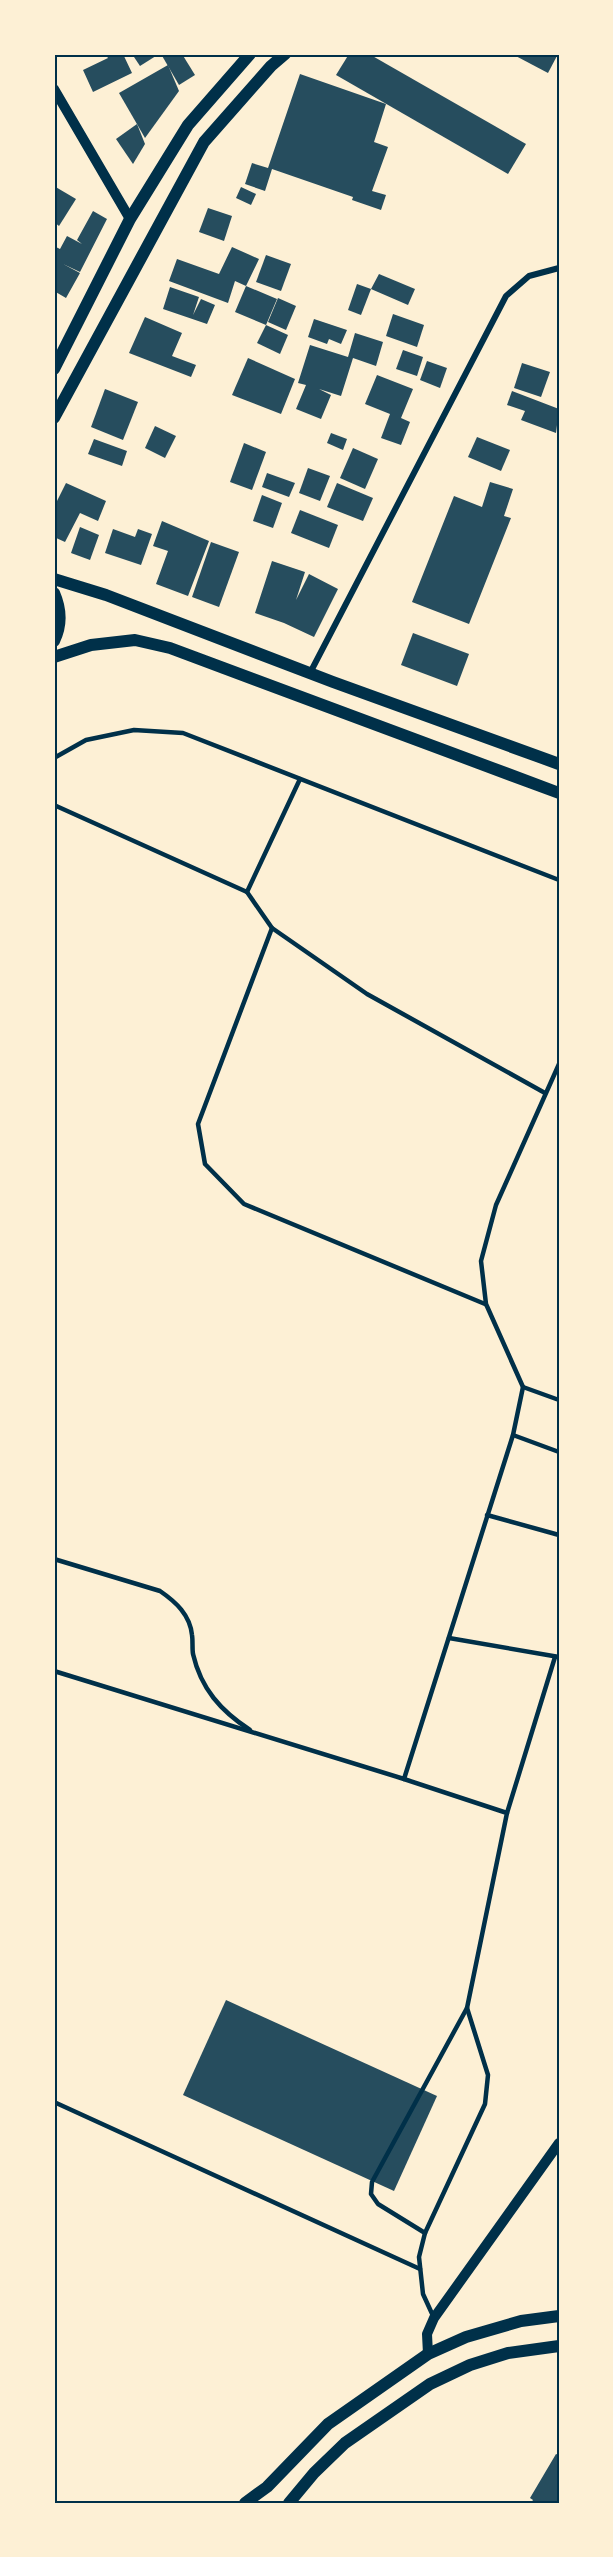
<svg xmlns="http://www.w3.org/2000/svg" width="613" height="2557" font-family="'Roboto Condensed',sans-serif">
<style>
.building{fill:#264d5e}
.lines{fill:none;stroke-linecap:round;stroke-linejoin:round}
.service{stroke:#003049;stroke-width:4.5}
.minor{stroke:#003049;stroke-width:6}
.tertiary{stroke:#003049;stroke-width:10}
.secondary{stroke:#003049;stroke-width:12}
.neatline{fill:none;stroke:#003049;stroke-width:2}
</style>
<rect width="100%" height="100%" fill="#fdf0d5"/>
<g class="building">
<polygon points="105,54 123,54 132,73 93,92 83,70 108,58"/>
<polygon points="132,54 159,54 140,66"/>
<polygon points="161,54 182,54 195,75 179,85"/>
<polygon points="349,54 369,54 526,144 508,174 336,75"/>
<polygon points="512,54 558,54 548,73"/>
<polygon points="168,65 179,91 145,138 119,93"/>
<polygon points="300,74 386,104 374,142 388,147 372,191 386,195 381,210 352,200 353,197 272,169 265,191 245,184 252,163 268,168"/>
<polygon points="137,124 145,144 133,164 116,139"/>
<polygon points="54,186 76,199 59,226 54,222"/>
<polygon points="241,187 256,194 251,205 236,198"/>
<polygon points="208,208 232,216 224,241 199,232"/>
<polygon points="93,211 107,219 80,272 63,264 80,273 66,298 54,291 54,246 60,249 67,236 82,244 77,240"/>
<polygon points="232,247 259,259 246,286 277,299 266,325 235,312 246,286 235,281 228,303 169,281 177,259 219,274"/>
<polygon points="266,255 291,264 281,291 256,282"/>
<polygon points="379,274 415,289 408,305 371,289"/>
<polygon points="357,284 371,289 361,315 348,310"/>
<polygon points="170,287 199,297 193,315 201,299 215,305 207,324 163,309"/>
<polygon points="278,298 296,306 286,330 268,322"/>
<polygon points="393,314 424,325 417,347 386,336"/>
<polygon points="145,317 182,333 172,356 196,365 191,377 129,353"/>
<polygon points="314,319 347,330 341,344 329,339 327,344 308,337"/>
<polygon points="266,325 288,335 280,354 257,343"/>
<polygon points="355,333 383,342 376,366 353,358 341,396 319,389 331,395 321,419 296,409 306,385 298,383 310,345 348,357"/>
<polygon points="403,350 423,357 417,376 396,369"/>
<polygon points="248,358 295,379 281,414 232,395"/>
<polygon points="427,361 447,368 440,388 420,380"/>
<polygon points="522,363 550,372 541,397 514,388"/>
<polygon points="377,375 413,389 401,418 410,422 401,445 381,438 390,414 365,404"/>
<polygon points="105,389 138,402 123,440 91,427"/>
<polygon points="512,391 559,409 556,433 521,420 525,411 507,405"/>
<polygon points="155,426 176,436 165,458 145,448"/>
<polygon points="331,433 347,439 343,450 327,443"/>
<polygon points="477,437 510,450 501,471 468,457"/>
<polygon points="94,439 127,451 122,466 88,454"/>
<polygon points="244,443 266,452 252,490 230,482"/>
<polygon points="353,448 378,459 365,489 340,478"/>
<polygon points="308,468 330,476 320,501 299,493"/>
<polygon points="267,473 295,483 289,497 262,487"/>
<polygon points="490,482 513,489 504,516 511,518 469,624 412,602 454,496 482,507"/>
<polygon points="66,483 106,501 98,521 80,513 65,542 54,537 54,507"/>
<polygon points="337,483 373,498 363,521 327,507"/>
<polygon points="262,495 282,503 273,528 253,521"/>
<polygon points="300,510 338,525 329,548 291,533"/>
<polygon points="162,521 209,541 188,596 156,584 168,551 153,546"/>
<polygon points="80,527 99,535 90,560 71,553"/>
<polygon points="113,529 135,537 138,529 152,534 141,565 105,553"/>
<polygon points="211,542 239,552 219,607 192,597"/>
<polygon points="272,561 305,572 296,600 309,574 338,589 314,637 284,623 255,613"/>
<polygon points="413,633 469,654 457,686 401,665"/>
<polygon points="226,2000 437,2096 394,2191 183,2095"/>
<polygon points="556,2454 559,2455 559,2503 531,2503 533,2500 530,2498"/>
</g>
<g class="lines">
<g class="service">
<polyline points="54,758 86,740 134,730 183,733 559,880"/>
<polyline points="54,805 247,892 272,928 367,994 545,1093"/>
<polyline points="247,892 300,779"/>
<polyline points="272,928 198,1124 205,1164 244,1204 485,1304"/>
<polyline points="523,1387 559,1400"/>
<polyline points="513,1435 559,1452"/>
<polyline points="487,1515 559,1535"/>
<path d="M54 1559 160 1591C176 1602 190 1615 192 1635 193 1641 192 1648 193 1654 201 1689 221 1711 250 1730"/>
<polyline points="449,1638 559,1657"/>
<polyline points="54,1671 404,1779 513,1435 523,1387 486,1304 481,1261 496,1205 559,1064"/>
<polyline points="404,1779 507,1813 467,2008 488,2075 485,2104 425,2233 419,2257 423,2294 434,2318"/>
<polyline points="507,1813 555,1657"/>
<polyline points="54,2102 420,2269"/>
<polyline points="425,2233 378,2204 371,2194 372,2182 467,2008"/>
</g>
<polyline class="minor" points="310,673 506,296 529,276 559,268"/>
<g class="tertiary">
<polyline points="54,89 130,219"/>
<polyline points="428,2354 427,2334 434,2318 559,2143"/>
</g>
<g class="secondary">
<polyline points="54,369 130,219 188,125 250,54"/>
<polyline points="54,418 204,142 271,66 285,54"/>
<polyline points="54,579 106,595 333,682 559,764"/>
<path d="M54 593C61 609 62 625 54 641"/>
<polyline points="54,657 91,645 135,640 170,648 559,793"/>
<polyline points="245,2503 267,2487 328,2424 428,2354 466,2337 521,2321 559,2316"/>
<polyline points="289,2503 314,2473 345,2443 430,2384 470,2365 508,2353 559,2346"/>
</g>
</g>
<rect width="613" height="2557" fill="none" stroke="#fdf0d5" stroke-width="111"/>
<rect x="56" y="56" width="502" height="2446" class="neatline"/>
</svg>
